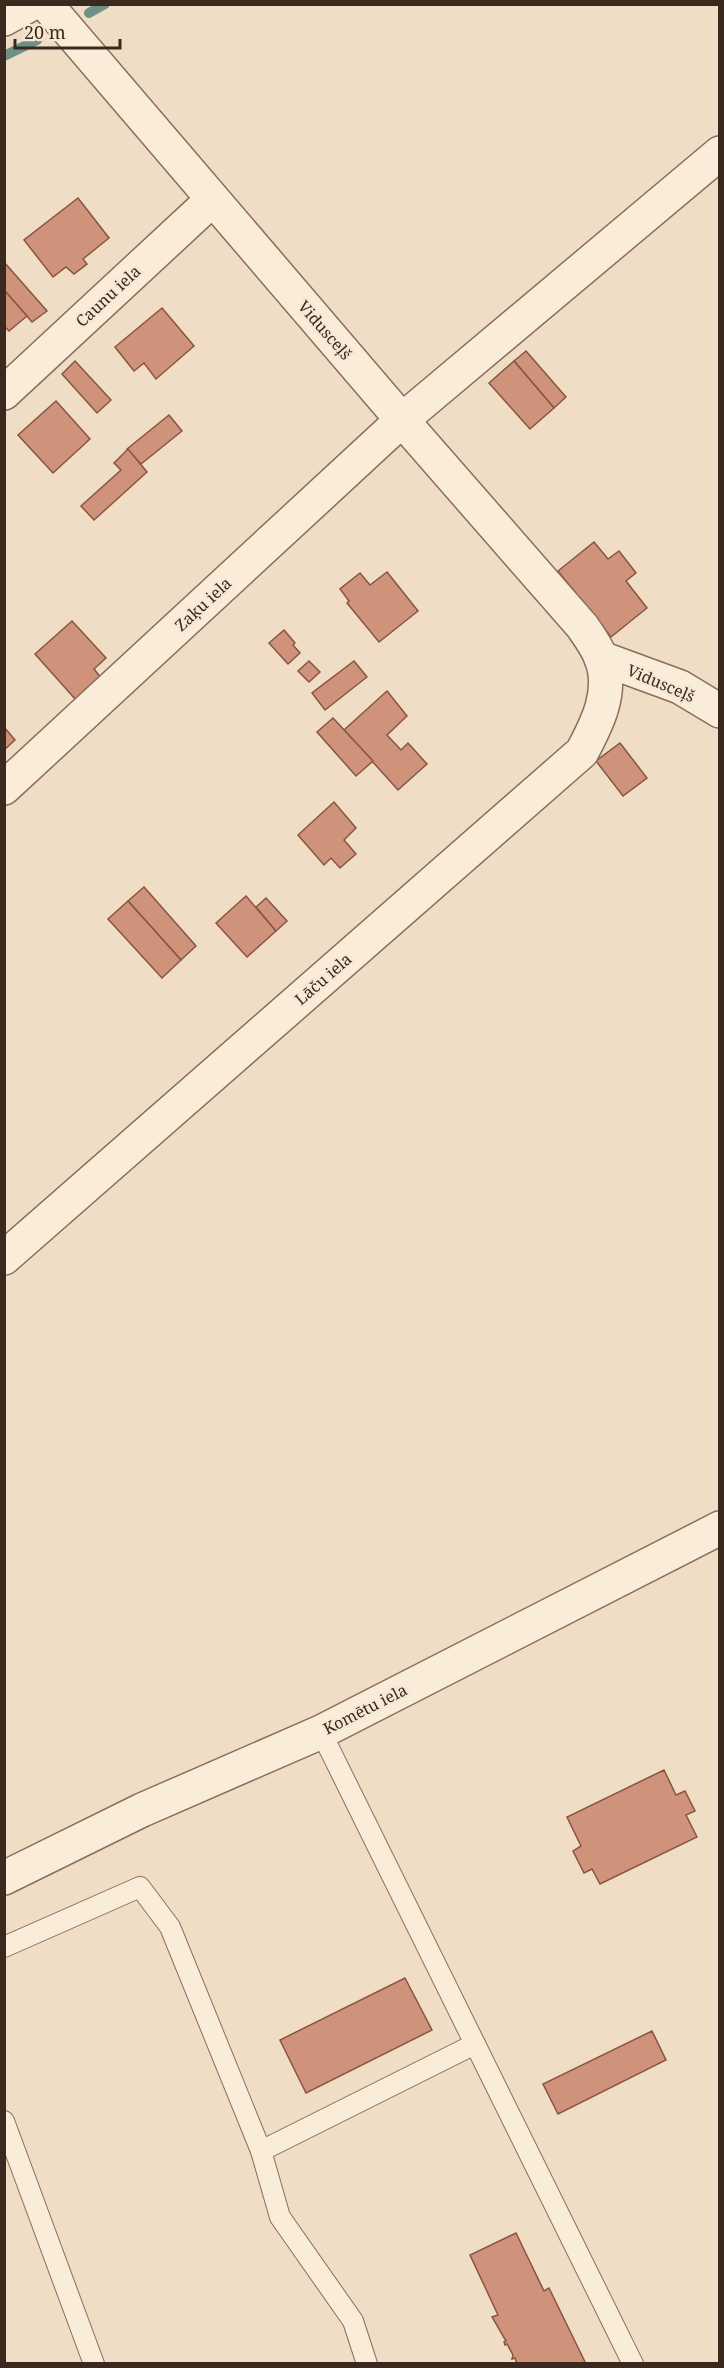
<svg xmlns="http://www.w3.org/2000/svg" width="724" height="2368" font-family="'Noto Serif',serif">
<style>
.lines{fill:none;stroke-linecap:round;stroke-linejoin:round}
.stream{stroke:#6d9184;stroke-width:10}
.building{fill:#ce937a;stroke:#8a5440;stroke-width:1.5}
.lane-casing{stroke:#8a6e5b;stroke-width:22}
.street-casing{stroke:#8a6e5b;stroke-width:36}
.lane{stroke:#f9ecd9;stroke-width:20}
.street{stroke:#f9ecd9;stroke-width:33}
.labels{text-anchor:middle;stroke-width:5;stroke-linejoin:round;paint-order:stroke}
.street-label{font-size:16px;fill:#3a291f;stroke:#f6e8d5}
</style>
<rect width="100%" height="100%" fill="#efddc5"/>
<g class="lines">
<g class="stream">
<polyline points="89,13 105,4"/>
<polyline points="4,56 37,40"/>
</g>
</g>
<g class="building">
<polygon points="78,198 109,238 83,259 87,264 74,274 66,267 53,277 24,240"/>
<polygon points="4,262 47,311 32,322 4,290"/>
<polygon points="4,290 27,316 9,331 4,326"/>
<polygon points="162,308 194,346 156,379 144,363 134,371 115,347"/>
<polygon points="526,351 566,397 554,408 514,361"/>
<polygon points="75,361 111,400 97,413 62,374"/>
<polygon points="514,361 554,408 530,429 489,383"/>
<polygon points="56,401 90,439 53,473 18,435"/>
<polygon points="169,415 182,431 141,464 127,449"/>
<polygon points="128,449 147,472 94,520 81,506 121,470 114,463"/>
<polygon points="594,542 608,559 619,551 636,573 626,581 647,608 611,637 558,571"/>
<polygon points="387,572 418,611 379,642 347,603 349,601 340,589 360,573 370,585"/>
<polygon points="72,621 106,658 94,669 101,678 76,700 35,654"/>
<polygon points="284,630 295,643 293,645 300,653 288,664 269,643"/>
<polygon points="309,661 320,672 309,682 298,671"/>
<polygon points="354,661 367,677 325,710 312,693"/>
<polygon points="387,691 407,716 387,735 401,750 408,743 427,764 398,790 344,730"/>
<polygon points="333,718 373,761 356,776 317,732"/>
<polygon points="4,727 15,740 4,750"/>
<polygon points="620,743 647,778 623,796 596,761"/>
<polygon points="334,802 356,828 344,840 356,854 340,868 331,858 324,865 298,835"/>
<polygon points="144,887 196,946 181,960 128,901"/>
<polygon points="246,896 276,931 247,957 216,923"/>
<polygon points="266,898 287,921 276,931 256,907"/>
<polygon points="128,901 181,960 162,978 108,919"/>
<polygon points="664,1770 676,1795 685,1791 695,1811 686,1815 697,1837 600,1884 592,1869 584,1873 573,1851 581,1846 567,1817"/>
<polygon points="405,1978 432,2030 306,2093 280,2040"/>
<polygon points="652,2031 666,2060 558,2114 543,2084"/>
<polygon points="516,2233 544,2291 549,2288 586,2364 517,2364 515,2358 512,2359 513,2355 507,2344 505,2345 504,2342 506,2341 492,2317 498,2315 470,2255"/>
</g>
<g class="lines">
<g class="lane-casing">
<g id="lane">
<polyline points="321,1732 633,2364"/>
<polyline points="4,1947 140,1887 170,1927 261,2151 280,2217 353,2321 367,2364"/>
<polyline points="4,2121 94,2364"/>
<polyline points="261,2151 475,2044"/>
</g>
</g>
<g class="street-casing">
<g id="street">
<polyline points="4,19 31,4"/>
<polyline points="4,393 212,200"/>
<polyline points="601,658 680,687 720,711"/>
<polyline points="4,788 402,420 720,153"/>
<path d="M4 1258 582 752C597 724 614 691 601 658 597 647 589 636 582 626L402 420 46 4"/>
<polyline points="4,1878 142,1810 321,1732 720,1528"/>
</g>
</g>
<use href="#lane" class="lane"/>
<use href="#street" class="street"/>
</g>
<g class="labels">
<g class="street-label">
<text transform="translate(108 296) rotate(-43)" y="6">Caunu iela</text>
<text transform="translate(325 330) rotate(49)" y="6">Vidusceļš</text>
<text transform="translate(203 604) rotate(-43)" y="6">Zaķu iela</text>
<text transform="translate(661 683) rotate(23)" y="6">Vidusceļš</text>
<text transform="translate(323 979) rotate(-41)" y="6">Lāču iela</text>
<text transform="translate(365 1709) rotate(-27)" y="6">Komētu iela</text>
</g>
</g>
<rect width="724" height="2368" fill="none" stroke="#3a291f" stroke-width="12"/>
<path d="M15 39v9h105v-9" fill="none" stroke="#3a291f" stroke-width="3"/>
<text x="24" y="39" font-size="18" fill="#3a291f" stroke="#f6e8d5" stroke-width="4.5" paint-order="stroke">20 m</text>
</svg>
